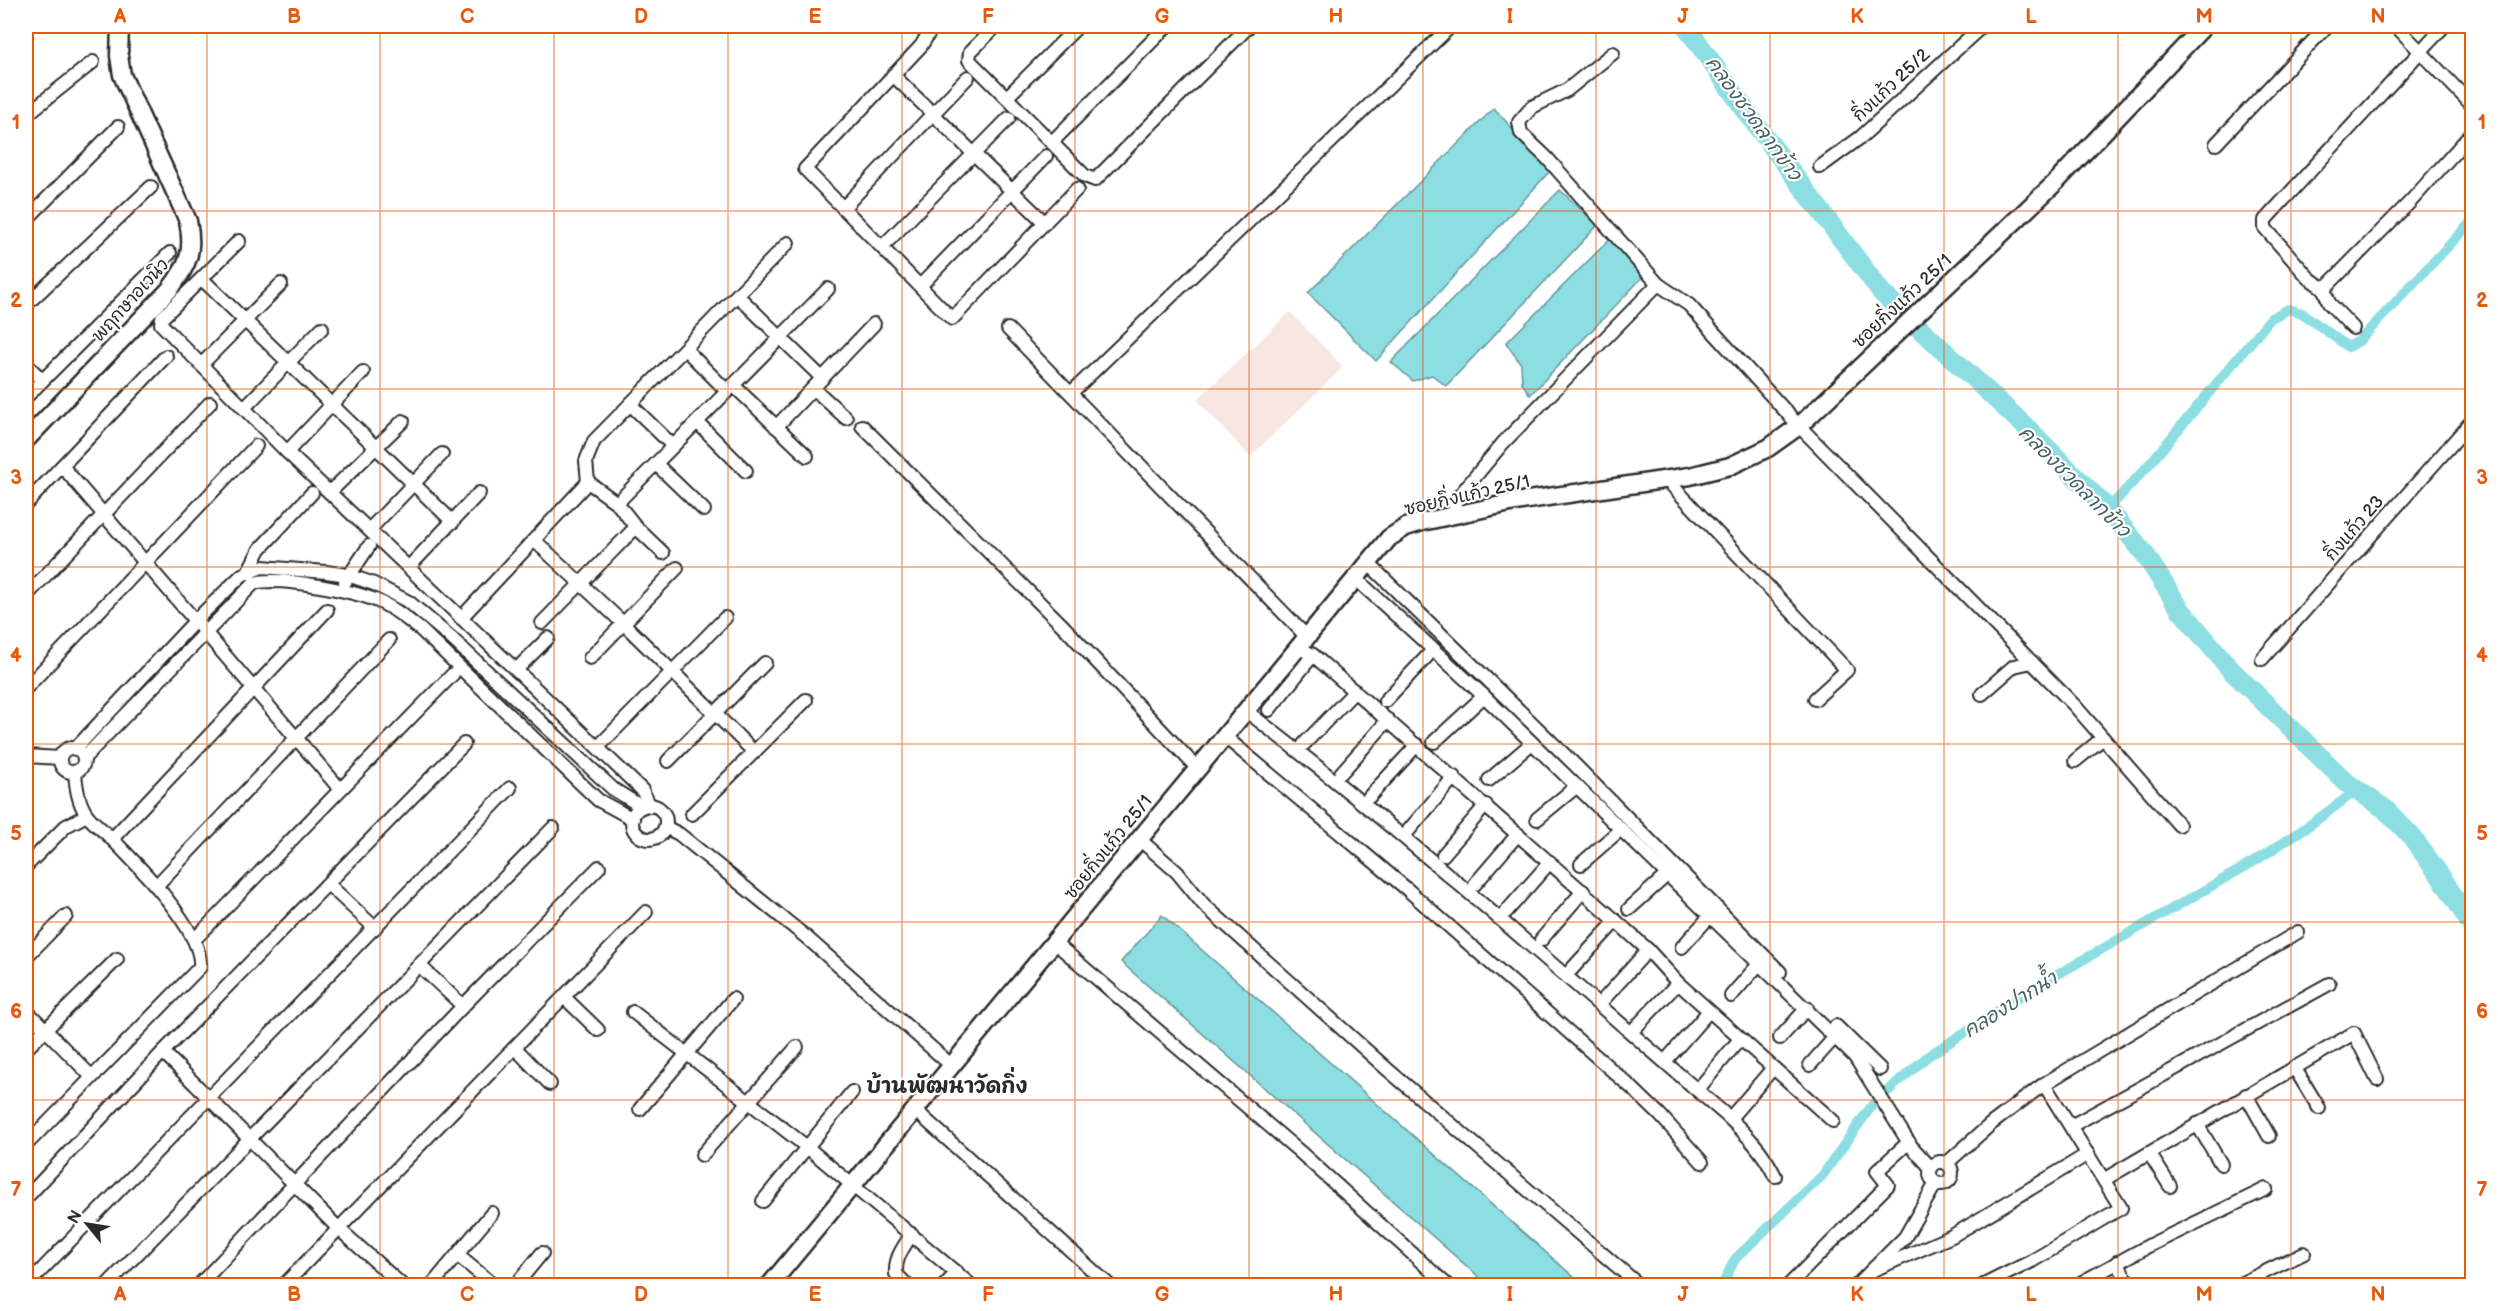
<svg xmlns="http://www.w3.org/2000/svg" width="2498" height="1311" font-family="'Balsamiq Sans','Playpen Sans Thai',sans-serif">
<style>
.built{fill:#f7e6e2}
.water{fill:#8cdee2;stroke:#659699;stroke-width:1.5}
.lines{fill:none;stroke-linecap:round;stroke-linejoin:round}
.canal{stroke:#8cdee2;stroke-width:10}
.river{stroke:#8cdee2;stroke-width:20}
.street-casing{stroke:#2b2b2b;stroke-width:16}
.secondary-casing{stroke:#2b2b2b;stroke-width:21}
.street{stroke:#fff;stroke-width:12}
.secondary{stroke:#fff;stroke-width:16}
.grid{fill:none;stroke:#e8590c;stroke-width:1.5;stroke-opacity:0.55}
.labels{text-anchor:middle;stroke-width:4.5;stroke-linejoin:round;paint-order:stroke}
.street-label{font-size:18px;fill:#2b2b2b;stroke:#fff}
.water-label{font-size:20px;font-style:italic;fill:#486162;stroke:#fff}
.quarter-label{font-size:21px;font-weight:bold;fill:#2b2b2b;stroke:#fff}
.neatline{fill:none;stroke:#e8590c;stroke-width:2}
.grid-label{font-size:20px;text-anchor:middle;font-weight:bold;fill:#e8590c}
</style>
<rect width="100%" height="100%" fill="#fff"/>
<filter id="ink" filterUnits="userSpaceOnUse"><feTurbulence type="fractalNoise" baseFrequency=".0167" numOctaves="2"/><feDisplacementMap in="SourceGraphic" scale="12" xChannelSelector="R" yChannelSelector="G"/><feConvolveMatrix kernelMatrix="1 2 1 2 8 2 1 2 1" color-interpolation-filters="sRGB"/></filter>
<g filter="url(#ink)">
<polygon class="built" points="1290,312 1343,367 1250,457 1197,400"/>
<g class="water">
<polygon points="1494,108 1550,171 1376,361 1308,293"/>
<polygon points="1560,190 1598,225 1446,386 1432,375 1413,381 1391,362"/>
<polygon points="1610,239 1627,253 1642,278 1530,395 1522,383 1521,364 1506,343"/>
<polygon points="1162,915 1583,1285 1488,1285 1121,962"/>
</g>
<g class="lines">
<g class="canal">
<polyline points="2108,509 2147,467 2271,318 2289,309 2302,313 2348,347 2359,341 2472,221"/>
<polyline points="1722,1286 1735,1259 1822,1176 1873,1104 1928,1056 2036,987 2255,861 2314,822 2357,790"/>
</g>
<polyline class="river" points="1686,26 1751,118 1882,293 2029,430 2108,509 2144,553 2180,609 2231,670 2347,783 2385,809 2411,836 2444,881 2472,926"/>
<g class="street-casing">
<g id="street">
<polyline points="933,26 921,46 805,169 952,319 1077,189"/>
<polyline points="996,26 970,52 969,60 1085,176 1095,180 1249,26"/>
<polyline points="2396,26 2472,105"/>
<polyline points="2444,26 2265,220 2265,228 2309,278 2324,289 2411,201 2472,133"/>
<polyline points="1613,53 1567,90 1532,107 1519,122 1521,133 1547,158 1658,284 1689,305 1799,426 2075,706 2179,825"/>
<polyline points="893,75 1045,223"/>
<polyline points="1007,97 1078,26"/>
<polyline points="26,115 93,62"/>
<polyline points="1052,142 1167,26"/>
<polyline points="2216,144 2327,26"/>
<polyline points="1820,167 1861,137 1982,26"/>
<polyline points="843,208 968,77"/>
<polyline points="26,220 118,127"/>
<polyline points="239,241 162,318 161,324 287,452 642,790 650,806"/>
<polyline points="882,247 1009,118"/>
<polyline points="202,279 453,522"/>
<polyline points="920,286 1046,156"/>
<polyline points="2324,289 2329,303 2353,328"/>
<polyline points="738,296 822,378"/>
<polyline points="26,305 151,187"/>
<polyline points="1008,329 1306,636"/>
<polyline points="685,349 727,391"/>
<polyline points="26,364 42,380"/>
<polyline points="201,365 281,284"/>
<polyline points="733,385 807,456"/>
<polyline points="813,388 846,418"/>
<polyline points="1071,393 1451,26"/>
<polyline points="26,397 170,253"/>
<polyline points="630,404 673,446"/>
<polyline points="244,408 322,328"/>
<polyline points="697,422 746,471"/>
<polyline points="862,426 1064,627 1197,768"/>
<polyline points="776,427 874,324"/>
<polyline points="287,452 363,372"/>
<polyline points="656,464 704,510"/>
<polyline points="62,466 340,789"/>
<polyline points="1666,479 1847,670 1815,699"/>
<polyline points="588,482 586,461 594,441 788,243"/>
<polyline points="330,492 403,421"/>
<polyline points="617,503 828,289"/>
<polyline points="26,504 166,356"/>
<polyline points="1455,514 1455,504 1459,496 1503,443 1658,284"/>
<polyline points="370,529 442,454"/>
<polyline points="534,540 624,624 754,752"/>
<polyline points="1367,562 1576,766 1780,972"/>
<polyline points="409,567 479,493"/>
<polyline points="250,573 249,570 260,549 312,493"/>
<polyline points="1354,577 1484,696 1855,1057 1911,1146 1931,1168"/>
<polyline points="345,582 369,546"/>
<polyline points="26,596 210,403"/>
<polyline points="461,618 588,482 617,503 636,527 663,553"/>
<polyline points="542,623 636,527"/>
<polyline points="1297,647 1313,655 1616,921 1648,950 1678,983 1833,1121"/>
<polyline points="590,658 677,568"/>
<polyline points="2262,659 2472,421"/>
<polyline points="516,670 548,638"/>
<polyline points="26,688 256,446"/>
<polyline points="1982,694 2014,666 2032,662"/>
<polyline points="1385,701 1434,649"/>
<path d="M1245 710C1412 838 1568 979 1727 1116 1747 1135 1763 1151 1775 1176"/>
<polyline points="1269,710 1313,655"/>
<polyline points="1224,736 1408,890 1632,1088 1660,1115 1702,1162"/>
<polyline points="1434,742 1484,696"/>
<polyline points="1304,744 1355,691"/>
<polyline points="598,747 725,618"/>
<circle cx="72" cy="760" r="12"/>
<polyline points="75,749 195,621 242,575 262,567 326,572 348,575 374,584 409,602 450,637 613,789 642,807"/>
<polyline points="26,756 60,758"/>
<path d="M84 758 254 583C281 576 357 591 382 603 397 610 408 620 421 630L598 800 633 819"/>
<polyline points="668,761 765,663"/>
<polyline points="2075,761 2103,738"/>
<polyline points="1341,773 1388,720"/>
<polyline points="1489,780 1532,743"/>
<polyline points="1369,797 1417,745"/>
<circle cx="649" cy="822" r="17"/>
<polyline points="692,814 806,700"/>
<polyline points="1537,819 1577,786"/>
<polyline points="665,827 679,834 806,937 952,1066"/>
<polyline points="1409,830 1454,777"/>
<polyline points="112,839 327,610"/>
<polyline points="1139,839 1177,872 1204,905 1387,1069 1640,1286"/>
<polyline points="1443,855 1486,805"/>
<polyline points="1581,864 1621,829"/>
<polyline points="26,866 66,826 87,815"/>
<polyline points="328,884 375,928"/>
<polyline points="1475,884 1518,834"/>
<polyline points="156,886 389,640"/>
<polyline points="1629,909 1668,874"/>
<polyline points="1506,912 1550,862"/>
<polyline points="195,939 453,674"/>
<polyline points="1541,940 1583,891"/>
<polyline points="1054,942 1300,1152 1448,1286"/>
<polyline points="1682,947 1711,915"/>
<polyline points="26,957 66,916"/>
<polyline points="419,965 463,1006"/>
<polyline points="1571,970 1616,921"/>
<polyline points="1731,996 1759,964"/>
<polyline points="564,997 598,1030"/>
<polyline points="1604,999 1648,950"/>
<polyline points="26,1010 92,1077"/>
<polyline points="633,1012 807,1147 972,1286"/>
<polyline points="1836,1026 1880,1069"/>
<polyline points="1636,1027 1678,983"/>
<polyline points="1780,1038 1807,1008"/>
<polyline points="515,1048 550,1084"/>
<polyline points="26,1049 117,959"/>
<polyline points="163,1052 339,1229 403,1286"/>
<polyline points="1668,1058 1709,1011"/>
<polyline points="1810,1065 1835,1037"/>
<polyline points="2294,1067 2319,1108"/>
<polyline points="1700,1087 1740,1039"/>
<polyline points="2246,1095 2269,1136"/>
<polyline points="640,1109 733,999"/>
<polyline points="915,1110 1110,1286"/>
<polyline points="1732,1116 1773,1068"/>
<polyline points="2197,1124 2221,1164"/>
<polyline points="2071,1126 2329,984"/>
<path d="M26 1145 200 967C204 931 136 863 111 838 103 830 94 824 87 815 78 803 76 787 75 772"/>
<polyline points="2149,1153 2170,1186"/>
<polyline points="702,1155 797,1047"/>
<circle cx="1941" cy="1173" r="11"/>
<polyline points="1947,1163 1991,1124 2044,1084 2298,932"/>
<polyline points="2105,1179 2354,1033 2377,1079"/>
<polyline points="26,1198 163,1052 464,744"/>
<polyline points="763,1201 852,1092"/>
<polyline points="457,1255 495,1286"/>
<polyline points="2117,1262 2130,1286"/>
<polyline points="1871,1271 1952,1236 2088,1154"/>
<polyline points="432,1285 492,1213"/>
<polyline points="26,1286 510,788"/>
<polyline points="106,1286 553,828"/>
<polyline points="198,1286 463,1006 599,867"/>
<polyline points="283,1286 646,912"/>
<polyline points="515,1286 542,1253"/>
<path d="M908 1286 896 1274C895 1257 903 1248 912 1234"/>
<polyline points="944,1286 957,1272"/>
<polyline points="1788,1286 1888,1185 1877,1171 1909,1142"/>
<polyline points="1856,1286 1905,1237 1936,1183"/>
<polyline points="1982,1286 2032,1261 2121,1208 2044,1084"/>
<polyline points="2075,1286 2150,1245 2266,1189"/>
<polyline points="2236,1286 2304,1253"/>
</g>
</g>
<g class="secondary-casing">
<g id="secondary">
<path d="M26 440 170 289C189 264 194 251 188 221L122 75 119 56 120 26"/>
<polyline points="769,1286 1389,538 1406,527 1422,522 1515,502 1690,476 1730,466 1768,448 1799,426 2057,181 2204,26"/>
</g>
</g>
<use href="#street" class="street"/>
<use href="#secondary" class="secondary"/>
</g>
</g>
<path class="grid" d="M207 26V1286M380 26V1286M554 26V1286M728 26V1286M902 26V1286M1075 26V1286M1249 26V1286M1423 26V1286M1596 26V1286M1770 26V1286M1944 26V1286M2118 26V1286M2291 26V1286M26 211H2472M26 389H2472M26 567H2472M26 744H2472M26 922H2472M26 1100H2472"/>
<g class="labels">
<g class="street-label">
<text transform="translate(1891 85) rotate(-43)" y="6">กิ่งแก้ว 25/2</text>
<text transform="translate(130 300) rotate(-48)" y="6">พฤกษาอเวนิว</text>
<text transform="translate(1902 301) rotate(-43)" y="6">ซอยกิ่งแก้ว 25/1</text>
<text transform="translate(1467 495) rotate(-13)" y="6">ซอยกิ่งแก้ว 25/1</text>
<text transform="translate(2354 528) rotate(-49)" y="6">กิ่งแก้ว 23</text>
<text transform="translate(1108 847) rotate(-51)" y="6">ซอยกิ่งแก้ว 25/1</text>
</g>
<g class="water-label">
<text transform="translate(1754 118) rotate(54)" y="7">คลองชวดลากข้าว</text>
<text transform="translate(2075 481) rotate(45)" y="7">คลองชวดลากข้าว</text>
<text transform="translate(2010 1004) rotate(-32)" y="7">คลองปากน้ำ</text>
</g>
<g class="quarter-label">
<text x="947" y="1093">บ้านพัฒนาวัดกิ่ง</text>
</g>
</g>
<rect width="2498" height="1311" fill="none" stroke="#fff" stroke-width="66"/>
<g transform="translate(87 1224) rotate(300)" stroke="#ffffff" stroke-width="4.5" paint-order="stroke">
<path d="M0-4.5L10 22L0 15L-10 22Z" fill="#2b2b2b"/>
<text y="-9" font-size="16" font-weight="bold" text-anchor="middle" fill="#2b2b2b">N</text>
</g>
<rect x="33" y="33" width="2432" height="1245" class="neatline"/>
<g class="grid-label">
<text x="120" y="23">A</text>
<text x="294" y="23">B</text>
<text x="467" y="23">C</text>
<text x="641" y="23">D</text>
<text x="815" y="23">E</text>
<text x="988" y="23">F</text>
<text x="1162" y="23">G</text>
<text x="1336" y="23">H</text>
<text x="1510" y="23">I</text>
<text x="1683" y="23">J</text>
<text x="1857" y="23">K</text>
<text x="2031" y="23">L</text>
<text x="2204" y="23">M</text>
<text x="2378" y="23">N</text>
<text x="16" y="129">1</text>
<text x="2482" y="129">1</text>
<text x="16" y="307">2</text>
<text x="2482" y="307">2</text>
<text x="16" y="484">3</text>
<text x="2482" y="484">3</text>
<text x="16" y="662">4</text>
<text x="2482" y="662">4</text>
<text x="16" y="840">5</text>
<text x="2482" y="840">5</text>
<text x="16" y="1018">6</text>
<text x="2482" y="1018">6</text>
<text x="16" y="1196">7</text>
<text x="2482" y="1196">7</text>
<text x="120" y="1301">A</text>
<text x="294" y="1301">B</text>
<text x="467" y="1301">C</text>
<text x="641" y="1301">D</text>
<text x="815" y="1301">E</text>
<text x="988" y="1301">F</text>
<text x="1162" y="1301">G</text>
<text x="1336" y="1301">H</text>
<text x="1510" y="1301">I</text>
<text x="1683" y="1301">J</text>
<text x="1857" y="1301">K</text>
<text x="2031" y="1301">L</text>
<text x="2204" y="1301">M</text>
<text x="2378" y="1301">N</text>
</g>
</svg>
